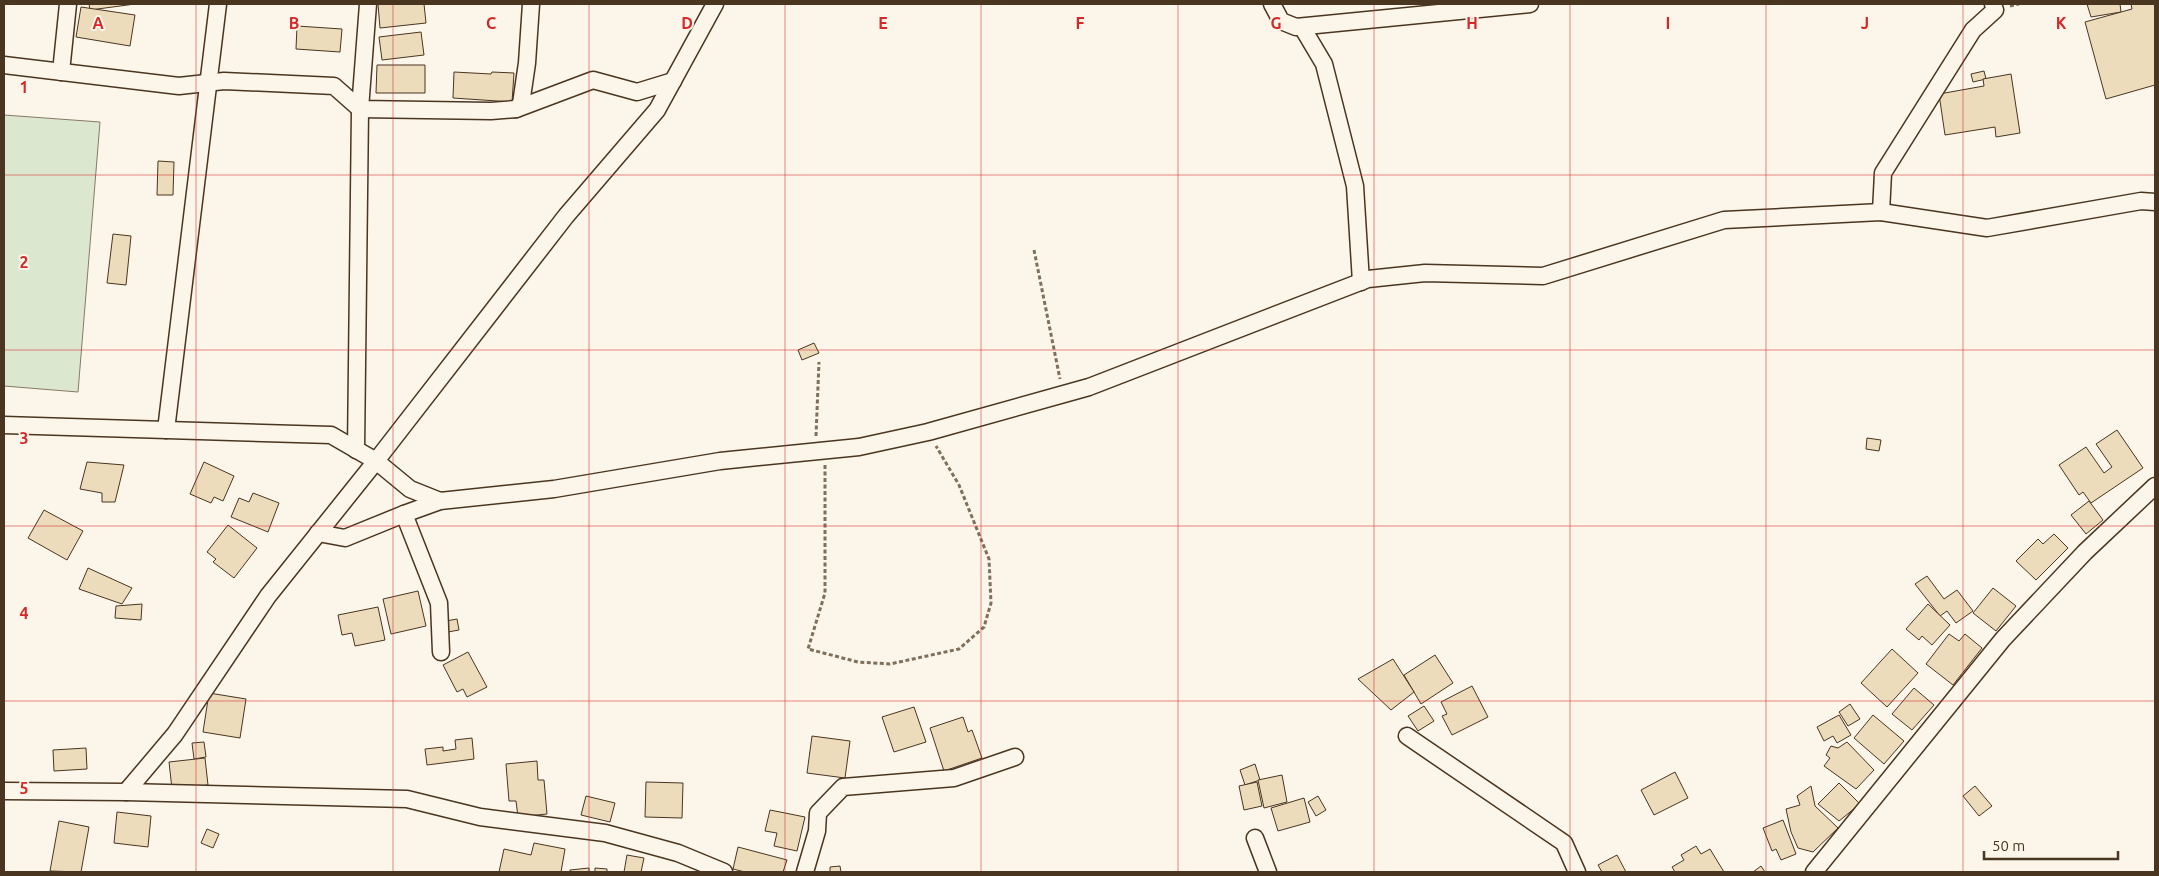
<svg xmlns="http://www.w3.org/2000/svg" width="2159" height="876" font-family="Ubuntu,sans-serif">
<style>
.green{fill:#dce7d0;stroke:#887966}
.building{fill:#ecdcbc;stroke:#4a3520}
.lines{fill:none;stroke-linecap:round;stroke-linejoin:round}
.street-casing{stroke:#4a3520;stroke-width:19}
.path{stroke:#7f6f5c;stroke-width:3;stroke-dasharray:4 2.5;stroke-linecap:butt}
.street{stroke:#fbf6e9;stroke-width:16}
.grid{fill:none;stroke:#d62828;stroke-width:1;stroke-opacity:0.55}
.grid-label{font-size:16px;text-anchor:middle;font-weight:bold;fill:#d62828;stroke:#fbf6e9;stroke-width:4;stroke-linejoin:round;paint-order:stroke}
</style>
<rect width="100%" height="100%" fill="#fbf6e9"/>
<polygon class="green" points="4,115 100,122 78,392 4,386"/>
<g class="building">
<polygon points="89,4 135,4 90,10"/>
<polygon points="378,4 424,4 426,23 380,28"/>
<polygon points="2087,4 2120,4 2121,12 2091,17"/>
<polygon points="2131,4 2155,4 2155,85 2106,99 2085,22 2132,9"/>
<polygon points="81,7 135,15 130,46 76,37"/>
<polygon points="297,26 342,29 340,52 296,49"/>
<polygon points="421,32 424,55 382,60 379,37"/>
<polygon points="377,65 425,65 425,93 376,93"/>
<polygon points="1984,71 1986,79 1973,82 1971,74"/>
<polygon points="454,72 491,74 492,72 514,73 512,102 453,98"/>
<polygon points="2011,74 2020,133 1996,137 1995,127 1945,135 1939,94 1984,86 1983,79"/>
<polygon points="158,161 174,162 173,195 157,195"/>
<polygon points="113,234 131,236 126,285 107,283"/>
<polygon points="814,343 819,353 802,360 798,350"/>
<polygon points="2117,430 2143,468 2091,503 2083,492 2079,495 2059,465 2086,447 2104,473 2112,467 2096,444"/>
<polygon points="1867,438 1881,440 1879,451 1866,449"/>
<polygon points="87,462 124,465 115,502 102,502 102,493 80,489"/>
<polygon points="204,462 234,476 223,501 214,497 211,503 190,494"/>
<polygon points="253,493 279,503 268,532 231,517 239,498 249,502"/>
<polygon points="2089,501 2103,520 2086,534 2071,515"/>
<polygon points="44,510 83,531 67,560 28,538"/>
<polygon points="228,525 257,548 234,578 213,562 216,559 207,552"/>
<polygon points="2054,534 2068,548 2036,580 2016,561 2038,539 2043,544"/>
<polygon points="88,568 132,588 122,604 79,589"/>
<polygon points="1927,576 1944,599 1957,590 1973,611 1956,623 1947,611 1940,616 1915,584"/>
<polygon points="1993,588 2016,606 1996,631 1973,613"/>
<polygon points="418,591 426,626 391,634 383,599"/>
<polygon points="142,604 141,620 115,618 116,606"/>
<polygon points="1928,604 1950,625 1932,645 1922,636 1919,640 1906,629"/>
<polygon points="378,607 385,640 355,646 352,633 342,635 338,615"/>
<polygon points="457,619 459,630 448,632 446,621"/>
<polygon points="1949,634 1959,641 1965,634 1982,648 1953,685 1926,664"/>
<polygon points="1892,649 1918,673 1887,707 1861,683"/>
<polygon points="468,652 487,687 467,697 463,689 457,692 443,665"/>
<polygon points="1435,655 1453,683 1421,704 1404,675"/>
<polygon points="1393,659 1414,692 1391,710 1358,679"/>
<polygon points="1472,686 1488,717 1452,735 1442,716 1447,714 1441,702"/>
<polygon points="1914,688 1934,705 1912,730 1892,714"/>
<polygon points="209,693 246,699 240,738 203,732"/>
<polygon points="1850,704 1860,719 1848,726 1839,712"/>
<polygon points="1424,706 1434,721 1418,731 1408,716"/>
<polygon points="914,707 926,742 894,752 882,717"/>
<polygon points="1839,715 1851,735 1837,743 1833,736 1824,741 1817,727"/>
<polygon points="1873,715 1904,741 1884,764 1854,738"/>
<polygon points="963,717 968,732 972,730 982,758 944,771 930,728"/>
<polygon points="812,736 850,741 845,778 807,773"/>
<polygon points="472,738 474,759 427,765 425,749 443,747 443,751 456,749 455,740"/>
<polygon points="204,742 206,757 194,759 192,743"/>
<polygon points="1847,742 1874,770 1856,789 1824,766 1830,758 1826,755 1831,746 1838,748"/>
<polygon points="86,748 87,769 54,771 53,750"/>
<polygon points="205,758 208,785 172,789 169,762"/>
<polygon points="537,761 538,780 544,780 547,814 518,817 516,801 509,801 506,764"/>
<polygon points="1255,764 1260,780 1245,785 1240,770"/>
<polygon points="1675,772 1688,798 1654,815 1641,790"/>
<polygon points="1282,775 1287,802 1264,808 1258,780"/>
<polygon points="646,782 683,783 682,818 645,817"/>
<polygon points="1257,782 1262,806 1244,810 1239,786"/>
<polygon points="1839,783 1860,804 1839,821 1818,804"/>
<polygon points="1811,786 1815,806 1838,828 1813,852 1798,848 1791,832 1786,809 1800,805 1797,796"/>
<polygon points="1975,786 1992,806 1979,816 1963,796"/>
<polygon points="586,796 615,803 610,822 581,815"/>
<polygon points="1318,796 1326,810 1316,816 1308,802"/>
<polygon points="1304,798 1310,822 1278,831 1271,808"/>
<polygon points="770,810 805,817 797,851 774,846 777,833 765,831"/>
<polygon points="117,812 151,816 148,847 114,843"/>
<polygon points="1783,820 1796,854 1781,860 1776,849 1772,851 1763,828"/>
<polygon points="59,821 89,827 81,872 50,871"/>
<polygon points="207,829 219,834 213,848 201,843"/>
<polygon points="534,843 565,849 561,872 499,872 504,849 531,855"/>
<polygon points="1696,846 1701,854 1710,849 1724,872 1675,872 1672,867 1684,860 1681,855"/>
<polygon points="738,847 787,860 783,872 745,872 733,869"/>
<polygon points="627,855 644,858 641,872 624,872"/>
<polygon points="1617,855 1626,872 1602,872 1598,865"/>
<polygon points="840,866 841,872 830,872 830,867"/>
<polygon points="1761,866 1765,872 1753,872"/>
<polygon points="589,868 589,872 570,872 570,870"/>
<polygon points="595,868 607,869 607,872 595,872"/>
</g>
<g class="lines">
<g class="street-casing">
<g id="street">
<polyline points="1272,4 1281,21 1296,27 1530,4"/>
<polyline points="1302,27 1324,64 1355,186 1361,282"/>
<polyline points="4,65 179,86 224,81 334,86 360,109 491,111 516,109 521,104 527,63 531,4"/>
<polyline points="61,72 68,4"/>
<polyline points="516,109 593,80 637,92 673,81"/>
<polyline points="1881,212 1883,173 1973,30 1995,10 1993,4"/>
<polyline points="4,425 331,435 376,461 268,596 175,734 126,792"/>
<polyline points="166,430 218,4"/>
<polyline points="356,450 360,109 368,4"/>
<polyline points="440,501 410,489 376,461 566,216 657,110 715,4"/>
<polyline points="318,533 345,538 404,514"/>
<polyline points="441,652 439,603 404,514 440,501 554,489 720,461 859,447 928,432 1089,387 1368,279 1425,273 1543,276 1724,220 1881,212 1987,228 2141,201 2155,202"/>
<polyline points="1407,736 1564,843 1577,872"/>
<polyline points="4,791 126,792 407,799 480,817 605,833 678,853 724,872"/>
<polyline points="1255,838 1268,872"/>
<polyline points="805,872 817,831 818,813 843,787 954,778 1015,757"/>
<polyline points="1814,872 2003,639 2085,552 2155,486"/>
</g>
</g>
<g class="path">
<polyline points="2010,6 2019,4"/>
<polyline points="1034,250 1060,379"/>
<polyline points="816,436 819,362"/>
<polyline points="825,465 825,593 808,649 858,662 890,664 959,649 984,627 991,603 989,559 959,485 936,446"/>
</g>
<use href="#street" class="street"/>
</g>
<path class="grid" d="M196 4V872M393 4V872M589 4V872M785 4V872M981 4V872M1178 4V872M1374 4V872M1570 4V872M1766 4V872M1963 4V872M4 175H2155M4 350H2155M4 526H2155M4 701H2155"/>
<g class="grid-label">
<text x="98" y="29">A</text>
<text x="294" y="29">B</text>
<text x="491" y="29">C</text>
<text x="687" y="29">D</text>
<text x="883" y="29">E</text>
<text x="1080" y="29">F</text>
<text x="1276" y="29">G</text>
<text x="1472" y="29">H</text>
<text x="1668" y="29">I</text>
<text x="1865" y="29">J</text>
<text x="2061" y="29">K</text>
<text x="24" y="93">1</text>
<text x="24" y="268">2</text>
<text x="24" y="444">3</text>
<text x="24" y="619">4</text>
<text x="24" y="794">5</text>
</g>
<rect width="2159" height="876" fill="none" stroke="#4a3520" stroke-width="10"/>
<path d="M1984 851v8h134v-8" fill="none" stroke="#4a3520" stroke-width="2.5"/>
<text x="1992" y="851" font-size="15" fill="#4a3520" stroke="#fbf6e9" stroke-width="4" paint-order="stroke">50 m</text>
</svg>
